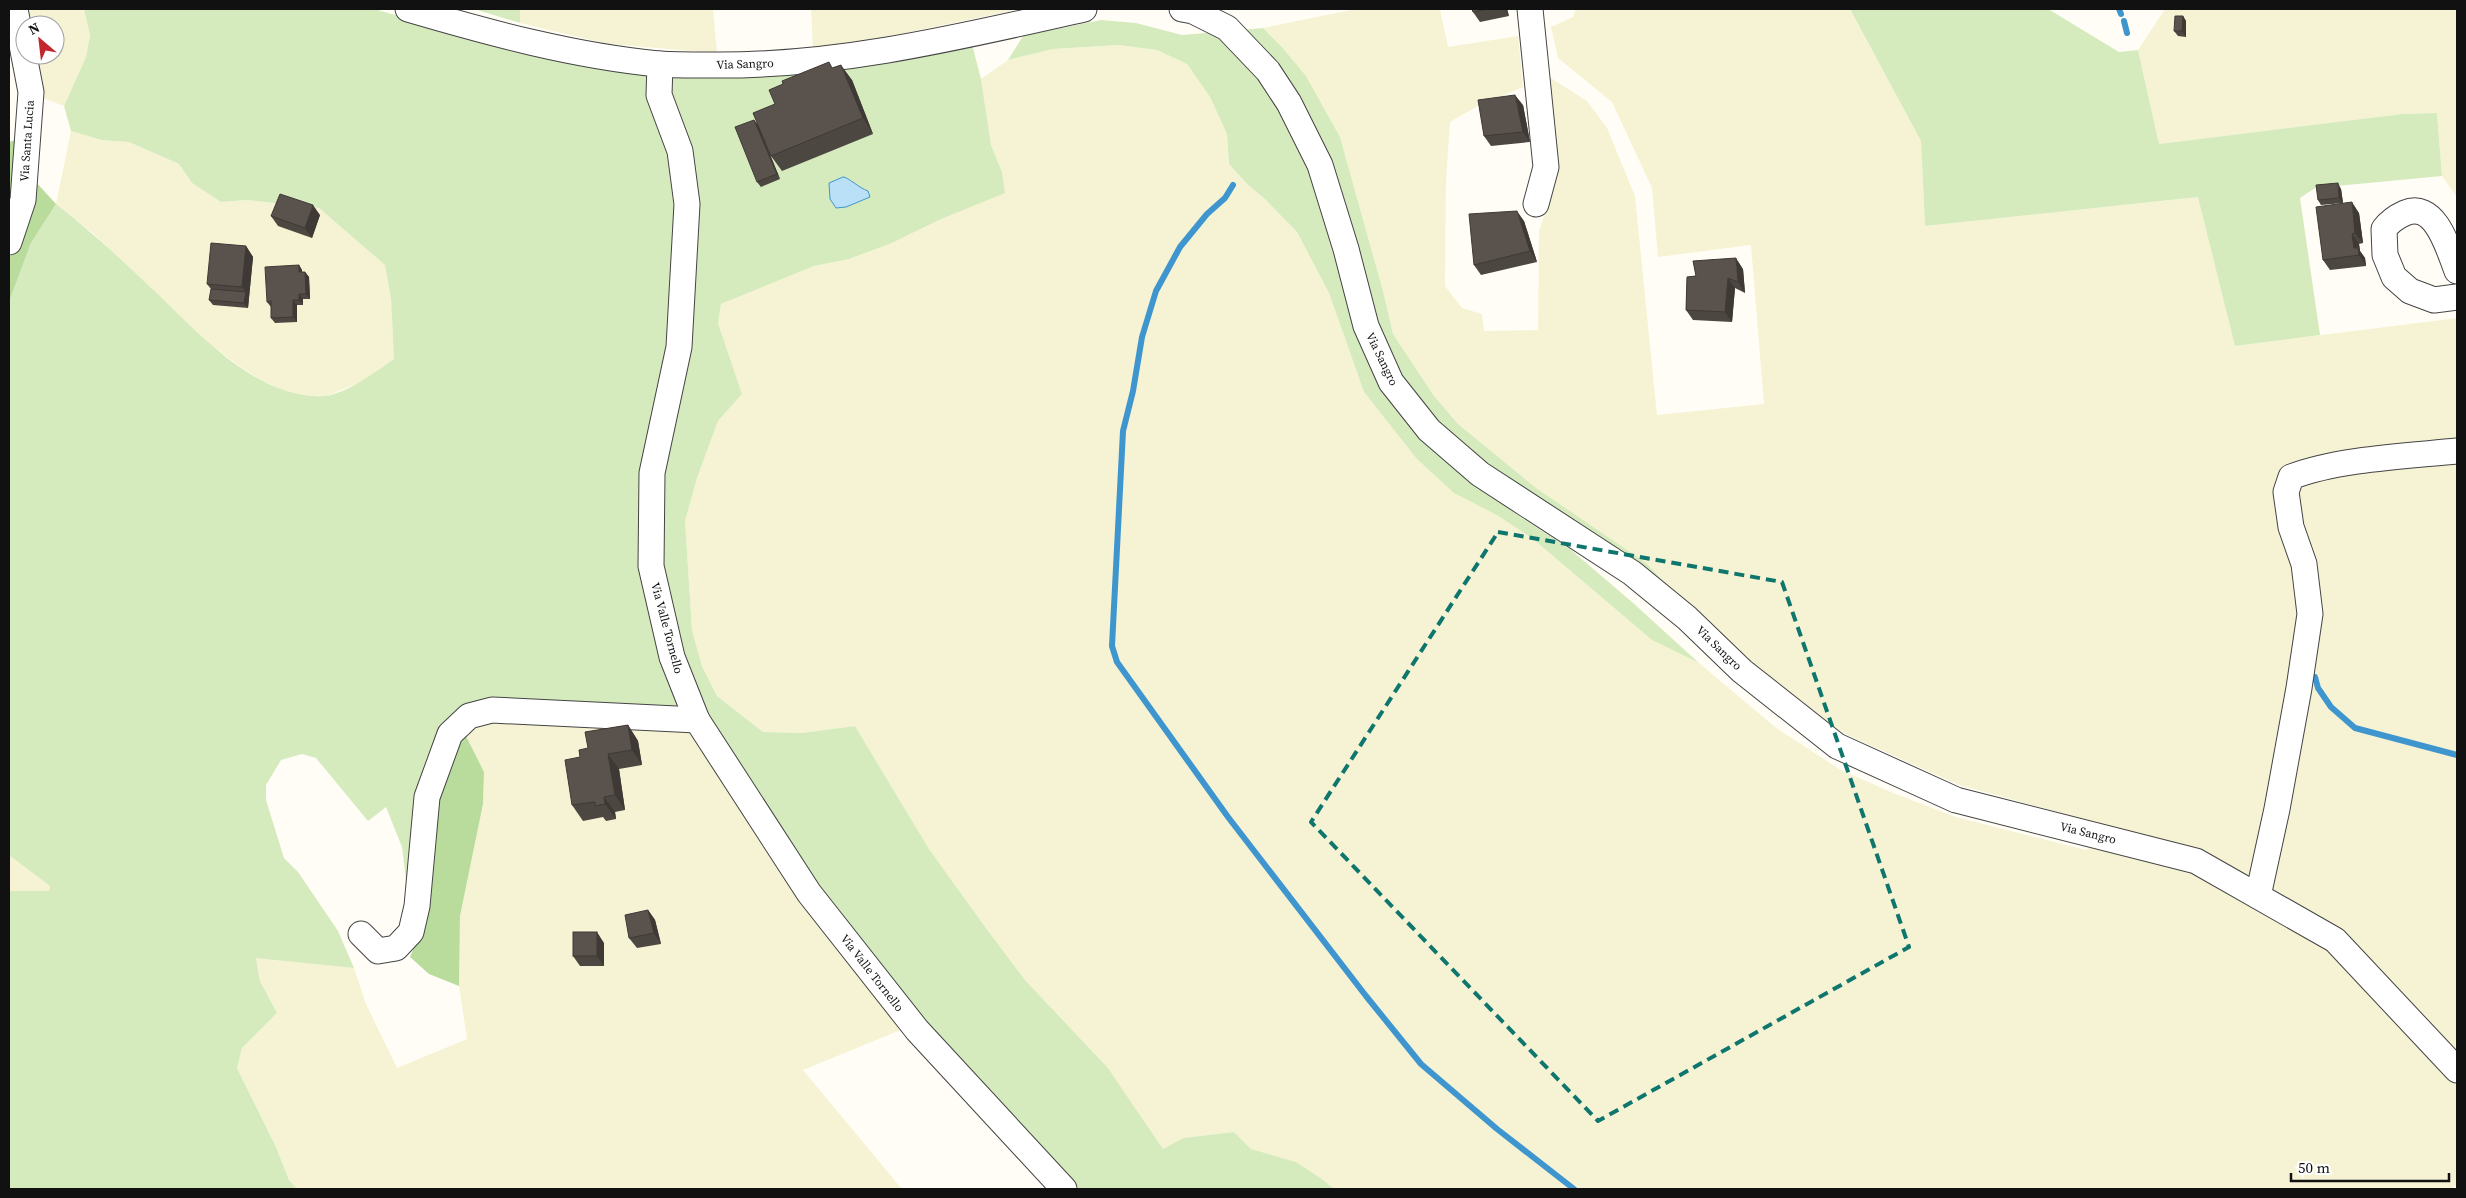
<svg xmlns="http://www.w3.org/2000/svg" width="2466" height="1198" font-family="'Source Serif 4',serif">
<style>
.farmland{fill:#f6f3d4}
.green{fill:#d5ebbd}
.forest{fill:#b9dc9c}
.water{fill:#b9e0f7;stroke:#3f96cf}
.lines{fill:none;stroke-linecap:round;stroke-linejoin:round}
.stream{stroke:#3f96cf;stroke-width:6}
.minor-casing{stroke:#444;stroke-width:27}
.minor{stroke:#fff;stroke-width:25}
.wall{fill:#4d4742}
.shaded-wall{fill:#3f3936}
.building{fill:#5a524d;stroke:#3f3936}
.marked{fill:none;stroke:#0f766e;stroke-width:4;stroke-dasharray:10 6;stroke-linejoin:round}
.labels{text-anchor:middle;stroke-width:5;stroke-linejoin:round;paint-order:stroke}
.street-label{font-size:12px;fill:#111;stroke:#fff}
</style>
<rect width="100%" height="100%" fill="#fffdf5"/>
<g class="farmland">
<polygon points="26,9 84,9 90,35 86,57 64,106 43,98 35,55 55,55 55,25 29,25"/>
<polygon points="520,9 713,9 717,53 608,44 520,23"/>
<polygon points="811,9 1010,9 1011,11 871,40 813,47"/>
<polygon points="1356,9 1440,9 1448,47 1518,36 1523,87 1476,107 1450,122 1446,180 1445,286 1462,308 1482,314 1484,331 1538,330 1539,231 1548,205 1543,73 1587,101 1607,128 1635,196 1657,415 1764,404 1751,245 1658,257 1652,188 1612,102 1558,58 1551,27 1573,17 1576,9 1850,9 1921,141 1925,226 2199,197 2235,346 2457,318 2457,1185 2451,1189 1334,1189 1322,1179 1296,1162 1251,1149 1234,1132 1183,1138 1163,1149 1108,1068 1025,980 983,924 929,849 855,726 802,733 763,732 717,696 702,666 692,630 685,521 697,478 718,421 742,394 718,323 721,304 814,266 849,259 892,243 941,219 1002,172 991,145 981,79 1008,60 1053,49 1119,45 1157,50 1187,64 1210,97 1227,134 1229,164 1248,185 1266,200 1297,232 1329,293 1364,392 1416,458 1533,539 1652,640 1699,663 1775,727 1839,769 1893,793 1956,817 2086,850 2097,843 2109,826 1959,785 1847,735 1797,703 1458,424 1434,396 1393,334 1383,291 1340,137 1306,76 1282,47 1263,28"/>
<polygon points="2165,9 2457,9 2457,197 2442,176 2437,113 2402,114 2159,144 2138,50"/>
<polygon points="71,131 101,140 129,142 179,164 192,183 221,202 247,200 319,208 385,265 391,299 394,359 365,380 327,396 295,395 262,381 238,365 211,345 95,235 56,204"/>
<polygon points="473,719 696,723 908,1027 803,1070 902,1189 297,1189 289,1180 276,1147 237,1068 242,1048 277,1013 260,981 256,957 354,968 366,1004 397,1068 467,1039 459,986 460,916 483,804 484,772 466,736"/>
<polygon points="9,855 50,886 49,891 9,891"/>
</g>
<g class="green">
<path d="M84 9H374L532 54 649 73 674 120 668 73 972 44 981 79 991 145 1002 172 1005 193 941 219 892 243 849 259 814 266 721 304 718 323 742 394 718 421 697 478 685 521 692 630 702 666 717 696 763 732 802 733 855 726 929 849 983 924 1025 980 1108 1068 1163 1149 1183 1138 1234 1132 1251 1149 1296 1162 1322 1179 1334 1189H1072L847 934 697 710 463 709 442 724 431 758 409 907 402 847 386 807 368 821 316 758 302 754 281 760 266 785V800L284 858 298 872 338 931 354 968 256 958 260 981 277 1013 242 1048 237 1068 276 1147 289 1180 297 1189H9V891H49L50 886 9 855V302L31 243 56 204C88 229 118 256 147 284 195 328 254 400 325 396 346 394 377 371 394 359L391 299 385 265 319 208 247 200 221 202 192 183 179 164 129 142 101 140 71 131 64 106 86 57 90 35Z"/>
<polygon points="474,9 520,9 520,23"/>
<polygon points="1850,9 2048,9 2119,52 2138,50 2159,144 2402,114 2437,113 2442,176 2315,188 2300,198 2320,335 2235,346 2198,197 1925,226 1921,141"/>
<polygon points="1101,20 1136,23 1182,35 1263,28 1282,47 1306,76 1340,137 1383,291 1393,334 1434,396 1458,424 1536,488 1646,563 1680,599 1458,445 1356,332 1465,476 1522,518 1571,550 1632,602 1699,663 1652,640 1533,539 1497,515 1454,493 1416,458 1364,392 1329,293 1297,232 1266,200 1248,185 1229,164 1227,134 1210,97 1187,64 1157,50 1119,45 1053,49 1008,60 1023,36"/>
</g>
<g class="forest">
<polygon points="21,138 9,208 9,142"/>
<polygon points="33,179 56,204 31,243 9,302 9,259 23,232"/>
<polygon points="466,736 484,772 483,804 460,916 459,986 429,974 410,957 425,921 438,788 453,740"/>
</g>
<path class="water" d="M843 177C848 177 859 188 868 191L870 197 846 207 836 208 830 199 829 183Z"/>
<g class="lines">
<g class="stream">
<polyline points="2119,9 2121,14"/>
<polyline points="2124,21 2127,33"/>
<polyline points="1233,185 1225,198 1207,214 1180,247 1156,291 1142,337 1133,391 1123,431 1112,646 1117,662 1228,817 1366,996 1421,1064 1497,1129 1574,1189"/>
<polyline points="2315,677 2318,688 2331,707 2355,728 2457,755"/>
</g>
<g class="minor-casing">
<g id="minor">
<path d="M408 9C490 33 574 56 659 64 675 65 691 65 708 65 836 67 960 37 1084 9"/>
<polyline points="1182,9 1193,11 1227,28 1268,71 1289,103 1320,165 1346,249 1366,326 1391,382 1429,430 1480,474 1632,573 1687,618 1742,671 1837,746 1956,800 2196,861 2335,940 2457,1070"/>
<polyline points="1530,9 1546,167 1536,204"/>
<polyline points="660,64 659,95 680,151 687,204 679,347 652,473 651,566 672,657 697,720 809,893 917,1030 1064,1189"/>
<polyline points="9,242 23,200 31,92 15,9"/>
<path d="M2457 271C2449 251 2436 200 2405 213 2396 217 2390 221 2384 229L2385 255 2394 277 2410 291 2434 300 2457 297"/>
<path d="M2258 896 2277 809 2299 688 2310 614 2304 564 2291 527 2286 492 2291 477C2337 459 2407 456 2457 451"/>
<polyline points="361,934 378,951 396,948 411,932 417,906 427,797 450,734 469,716 492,710 697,720"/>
</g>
</g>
<use href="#minor" class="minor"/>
</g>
<g class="wall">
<polygon points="1472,9 1507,9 1509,16 1480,22 1473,12"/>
<polygon points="2183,16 2186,21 2186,37 2178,36 2174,31"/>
<polygon points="833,68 852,80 873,134 782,171 771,156 775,104"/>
<polygon points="1523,105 1530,142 1491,146 1484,136"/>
<polygon points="754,120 758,125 780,179 761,187 757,182"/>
<polygon points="2341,189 2343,203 2321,205 2318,200"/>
<polygon points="2359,213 2363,243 2359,244 2360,251 2365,258 2366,266 2330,270 2323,260"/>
<polygon points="320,215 312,238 278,226 271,216"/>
<polygon points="1524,221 1537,262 1481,275 1474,265"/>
<polygon points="246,246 253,257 248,308 213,305 209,300 211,289 207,284"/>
<polygon points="299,265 302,270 302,272 305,272 309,277 310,299 303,299 303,305 297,305 297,322 275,323 271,318 271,307 267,302"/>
<polygon points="1743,269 1745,293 1735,288 1732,322 1693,320 1686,310 1687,277"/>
<polygon points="628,725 638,741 642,765 619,769 625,810 615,812 616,819 606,821 603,817 583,821 572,805 588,748"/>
<polygon points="648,910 655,920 661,944 637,948 629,938"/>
<polygon points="604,943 604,966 580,966 573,956"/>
</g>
<g class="shaded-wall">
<polygon points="1505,9 1507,9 1509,16"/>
<polygon points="2183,16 2186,21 2186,37 2182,31"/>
<polygon points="841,65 852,80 873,134 863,118"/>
<polygon points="1515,95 1523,105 1530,142 1523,132"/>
<polygon points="754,120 758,125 780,179 777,174"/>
<polygon points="2338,183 2341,189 2343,203 2339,198"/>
<polygon points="2352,202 2359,213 2363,243 2355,233"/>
<polygon points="313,205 320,215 312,238 305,228"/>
<polygon points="1517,211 1524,221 1537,262 1530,251"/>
<polygon points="2352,234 2359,244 2360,251 2365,258 2366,266 2354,248"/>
<polygon points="246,246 253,257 248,308 244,303 246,292 242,287"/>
<polygon points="1736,258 1743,269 1745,293 1738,282"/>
<polygon points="299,265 302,270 302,278 299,272"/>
<polygon points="305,272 309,277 310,299 306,294"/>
<polygon points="1728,278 1735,288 1732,322 1725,312"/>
<polygon points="299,294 303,299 303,305 299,300"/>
<polygon points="293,300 297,305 297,322 293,317"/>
<polygon points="628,725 638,741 642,765 632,750"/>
<polygon points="608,754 619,769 625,810 615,795"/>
<polygon points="604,797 615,812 616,819 605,804"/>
<polygon points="648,910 655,920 661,944 654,933"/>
<polygon points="597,932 604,943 604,966 597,956"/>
</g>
<g class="building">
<polygon points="1472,9 1488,9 1473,12"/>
<polygon points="2175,16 2183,16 2182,31 2174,31"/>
<polygon points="829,62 832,68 841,65 863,118 771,156 753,113 775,104 769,90 783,84 782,81"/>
<polygon points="1515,95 1523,132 1484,136 1478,100"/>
<polygon points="754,120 777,174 757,182 735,127"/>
<polygon points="2338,183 2339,198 2318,200 2316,185"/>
<polygon points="280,194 313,205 305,228 271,216"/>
<polygon points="2352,202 2355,233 2352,234 2354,248 2358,248 2359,255 2323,260 2316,207"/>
<polygon points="1517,211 1530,251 1474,265 1469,214"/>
<polygon points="211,243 246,246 242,287 207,284"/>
<polygon points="1736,258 1738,282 1728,278 1725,312 1686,310 1687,277 1696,276 1693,261"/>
<polygon points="299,265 299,272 305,272 306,294 299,294 299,300 293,300 293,317 271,318 271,301 267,302 265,267"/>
<polygon points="211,289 246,292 244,303 209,300"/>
<polygon points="628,725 632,750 608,754 615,795 604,797 605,804 595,806 595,802 572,805 565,760 580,757 579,750 588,748 585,732"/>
<polygon points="648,910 654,933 629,938 625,915"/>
<rect x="573" y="932" width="24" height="24"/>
</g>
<path class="marked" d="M1498 532 1782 582 1909 947 1598 1121 1311 822Z"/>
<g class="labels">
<g class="street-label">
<text transform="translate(745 64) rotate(-2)" y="4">Via Sangro</text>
<text transform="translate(27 141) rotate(-86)" y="4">Via Santa Lucia</text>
<text transform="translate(1382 359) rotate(64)" y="4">Via Sangro</text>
<text transform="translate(667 628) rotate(75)" y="4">Via Valle Tornello</text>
<text transform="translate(1719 648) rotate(44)" y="4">Via Sangro</text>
<text transform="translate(2088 833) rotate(14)" y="4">Via Sangro</text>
<text transform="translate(872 973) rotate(52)" y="4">Via Valle Tornello</text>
</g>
</g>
<rect width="2466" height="1198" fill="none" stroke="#111111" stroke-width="20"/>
<g transform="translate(40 40) rotate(332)"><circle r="24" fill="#ffffff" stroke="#a0a0a0"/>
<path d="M0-4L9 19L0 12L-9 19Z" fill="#c4262e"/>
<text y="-8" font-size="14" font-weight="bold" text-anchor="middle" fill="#111111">N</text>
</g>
<path d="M2291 1173v8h158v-8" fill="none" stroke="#111111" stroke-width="2.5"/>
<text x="2298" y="1173" font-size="15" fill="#111111" stroke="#ffffff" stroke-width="4" paint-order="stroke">50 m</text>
</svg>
